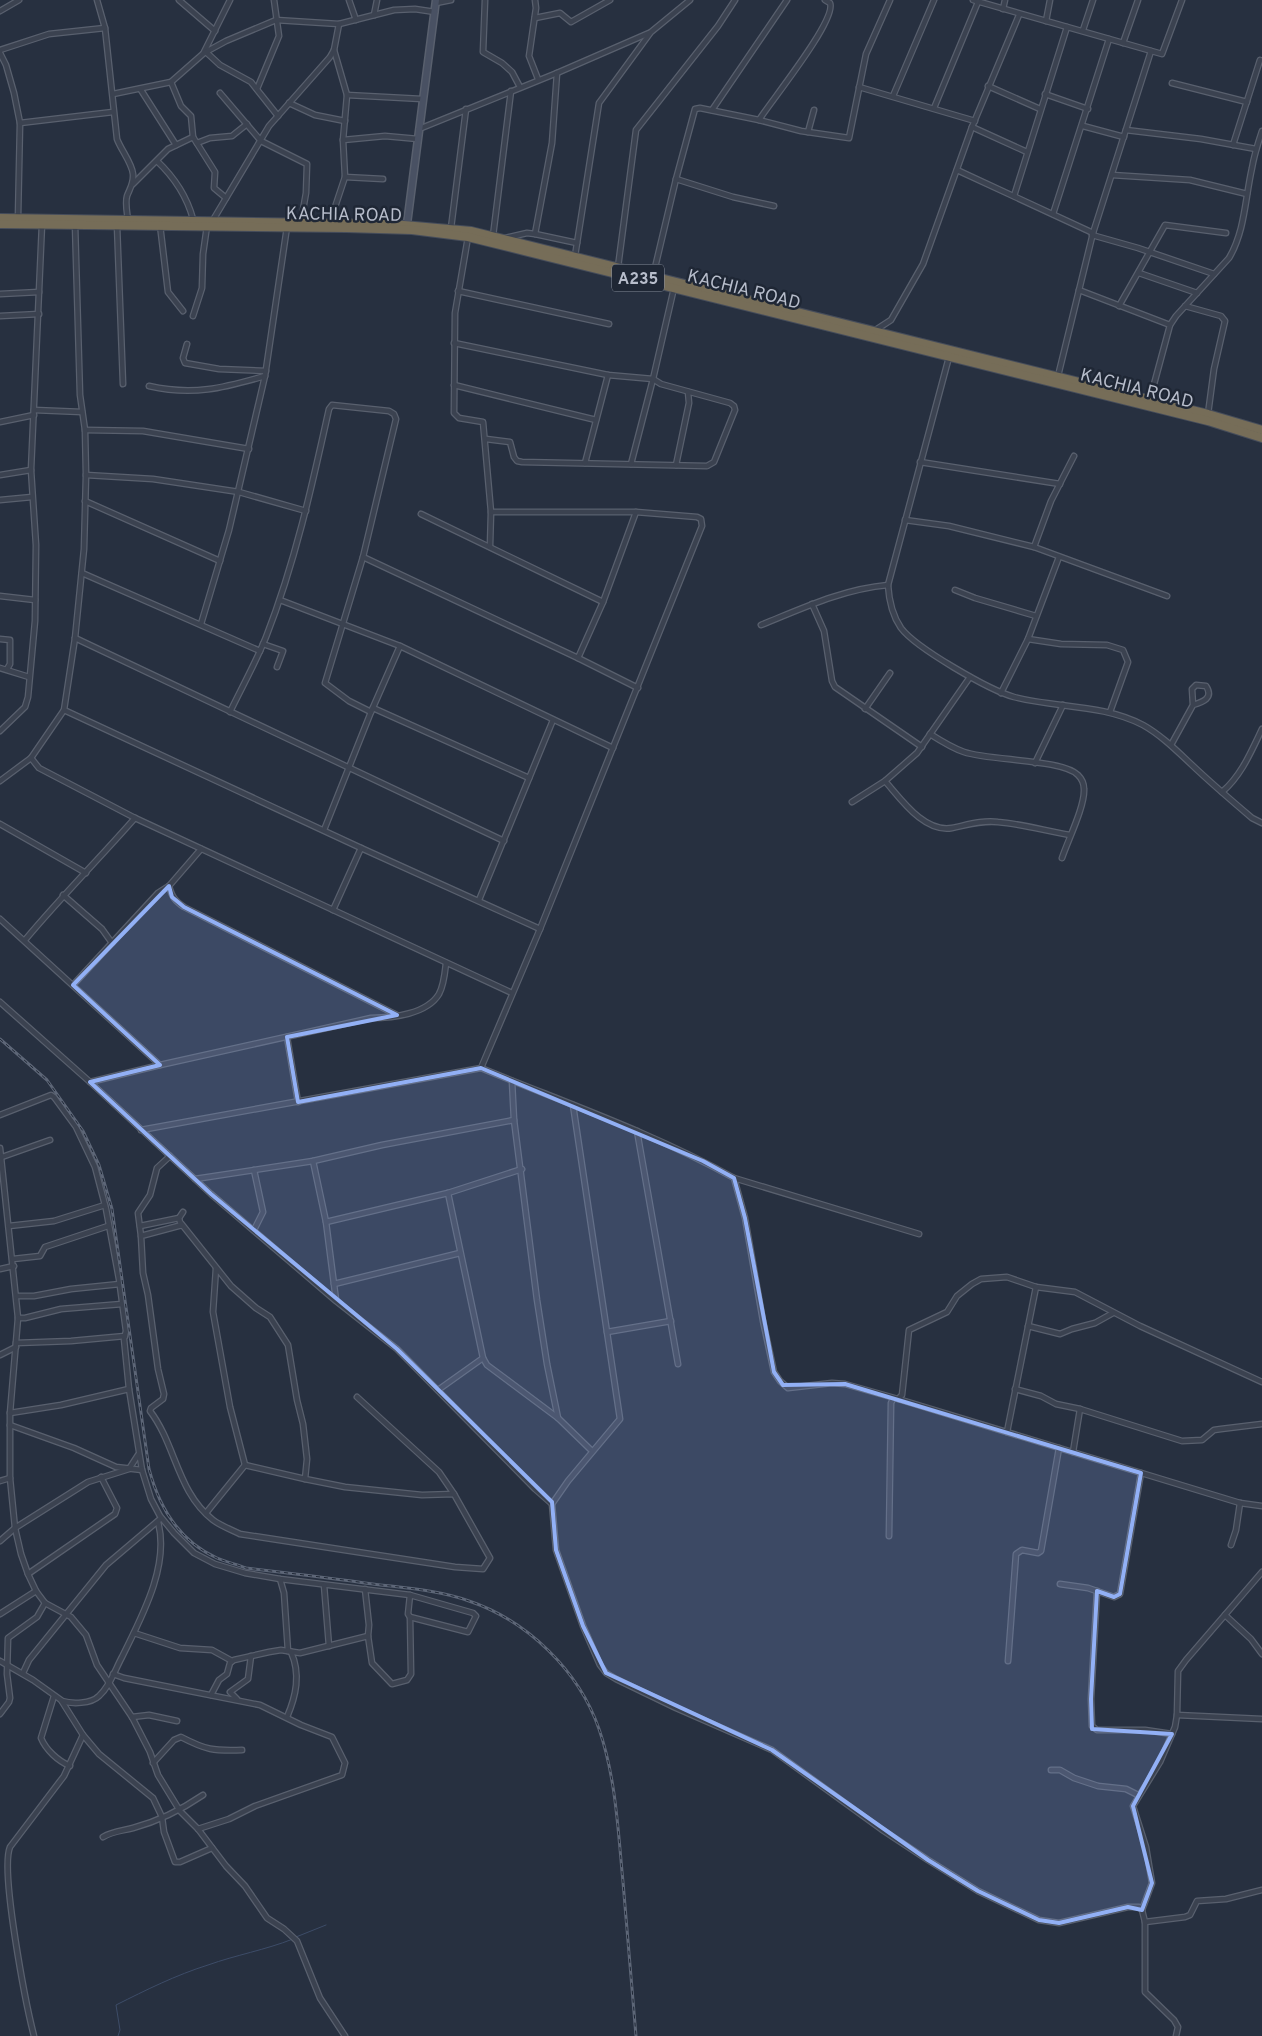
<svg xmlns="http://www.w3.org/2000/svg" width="1262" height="2036" font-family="Overpass,sans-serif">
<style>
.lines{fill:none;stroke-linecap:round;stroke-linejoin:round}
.stream{stroke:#3d4c68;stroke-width:1}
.street-casing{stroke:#59606e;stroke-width:7}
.secondary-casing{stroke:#59606e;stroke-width:9}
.highway-casing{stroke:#464d5b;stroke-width:10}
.street{stroke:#3b4250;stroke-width:4.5}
.secondary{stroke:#495163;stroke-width:6}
.highway{stroke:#766d58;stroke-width:8}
.rail-casing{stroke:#5d6677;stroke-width:3}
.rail{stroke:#1f2735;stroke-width:1;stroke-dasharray:4;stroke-linecap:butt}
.marked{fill:#92b0f5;fill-opacity:0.2;stroke:#92b0f5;stroke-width:4;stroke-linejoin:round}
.labels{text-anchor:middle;stroke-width:5;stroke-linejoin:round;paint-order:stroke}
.shield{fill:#1f2735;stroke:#89909e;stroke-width:1}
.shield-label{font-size:16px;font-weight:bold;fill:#b7bdcb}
.street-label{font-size:18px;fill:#b7bdcb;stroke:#1f2735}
</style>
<rect width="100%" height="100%" fill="#273040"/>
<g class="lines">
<g class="stream">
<polyline points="296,1937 326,1925"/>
<path d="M118 2036 120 2030 116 2005C146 1990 176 1975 208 1965 236 1955 265 1950 293 1939"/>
</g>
<g class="street-casing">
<g id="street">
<path d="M97 0 105 28 117 139C121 150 132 163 133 174 134 183 130 188 127 196 125 203 127 212 128 220"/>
<polyline points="179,0 215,31"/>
<polyline points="349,0 356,20"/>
<polyline points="485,0 483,52 502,63 512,72 520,87"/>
<polyline points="535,0 536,8 529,56 538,79"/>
<polyline points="973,0 1162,54 1182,0"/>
<polyline points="436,3 451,0"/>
<polyline points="1003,9 1005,0"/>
<polyline points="0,11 19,0"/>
<polyline points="374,15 377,0"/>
<polyline points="535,18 560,13 571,22 610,0"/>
<polyline points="1046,21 1050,0"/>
<polyline points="1083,30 1093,0"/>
<polyline points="1123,43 1138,0"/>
<polyline points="0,50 49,34 105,28"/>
<polyline points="204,52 230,0"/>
<polyline points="206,52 220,65 251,82 278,116"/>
<polyline points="0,53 6,65 14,93 20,123 18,218"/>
<polyline points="171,82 181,106 191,116 193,137 215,172 214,188 226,198"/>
<polyline points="1172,83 1247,102"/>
<polyline points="988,86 1040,109"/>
<polyline points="859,87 975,121"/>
<polyline points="257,89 279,36 274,0"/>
<polyline points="141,90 176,145"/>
<polyline points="220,93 261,141 307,164 306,193 301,221"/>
<polyline points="113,94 171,82 204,53 226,41 276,20 339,24 394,10 415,9 435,12"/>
<polyline points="1045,94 1088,109"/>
<polyline points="347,95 422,99"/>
<polyline points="893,96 934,0"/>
<polyline points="289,103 315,115 345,121"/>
<polyline points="934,108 978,2"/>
<polyline points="712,110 787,0"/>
<path d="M759 120C771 101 837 20 830 3L825 0"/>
<polyline points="20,123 113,112"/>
<polyline points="1083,126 1124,137"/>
<polyline points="972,127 1027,152"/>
<polyline points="419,129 557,73 649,33"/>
<polyline points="1126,130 1201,139 1256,149"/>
<polyline points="808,132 814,110"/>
<polyline points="343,140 385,136 418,139"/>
<polyline points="197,143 210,138 232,136 247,124"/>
<polyline points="1233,145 1260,60"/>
<path d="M157 161C174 177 187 197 193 219"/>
<polyline points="957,170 1093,233"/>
<polyline points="1112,175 1190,180 1247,194"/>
<polyline points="345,177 383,179"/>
<polyline points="676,179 733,197 774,206"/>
<polyline points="133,184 168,149 193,137"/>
<polyline points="1014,196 1067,27"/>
<polyline points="1053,214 1109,39"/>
<polyline points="213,220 269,126 330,57 334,50 339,24"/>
<polyline points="330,222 345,177 343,140 347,95 334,50"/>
<polyline points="117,225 123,384"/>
<polyline points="160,225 168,292 183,311"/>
<polyline points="451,228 466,109"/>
<polyline points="535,234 552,143 557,73"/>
<polyline points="1092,235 1138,248 1214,274"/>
<polyline points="493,236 511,91"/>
<polyline points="505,238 527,233 535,234 577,243"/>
<polyline points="575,256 599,103 651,32 690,0"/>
<polyline points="618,267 636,130 718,26 735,0"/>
<polyline points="1139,273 1197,293"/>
<polyline points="653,276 676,179 695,109 700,108 759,120 801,131 849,138 866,54 890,0"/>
<polyline points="1079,290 1170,325"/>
<polyline points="458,291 609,324"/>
<polyline points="0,294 39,292"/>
<polyline points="1119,306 1165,225 1226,233"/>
<polyline points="1185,306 1221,316 1225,321 1214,369 1208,414"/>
<polyline points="0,316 39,314"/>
<polyline points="193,316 202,288 203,254 207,226"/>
<polyline points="874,331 891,320 923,264 972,127 1019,15"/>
<polyline points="454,343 608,375 653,379 661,384 730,403 734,406 735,410 714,462 707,466 522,462 517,461 514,457 510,442 486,439"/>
<polyline points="187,344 183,358 185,363 219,369 266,371"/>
<path d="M949 357 888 585C889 601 892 615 901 628 916 648 989 690 1014 697 1056 708 1103 704 1143 725 1161 735 1177 751 1192 765 1212 784 1232 801 1252 818L1262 823"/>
<polyline points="1058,376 1093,233 1151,51"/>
<polyline points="454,385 596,420"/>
<path d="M149 386C193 396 223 388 265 376"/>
<path d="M1150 399 1170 325 1176 316 1229 258C1245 231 1245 199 1252 168 1254 156 1258 143 1262 131"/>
<polyline points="34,410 82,412"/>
<polyline points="0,422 34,415"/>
<polyline points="85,430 143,431 249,449"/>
<polyline points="920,462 1060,484"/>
<polyline points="585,463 608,375"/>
<polyline points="631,464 653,379 674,288"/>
<polyline points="676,465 689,403 688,392"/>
<polyline points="0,475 31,470"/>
<polyline points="86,475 153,479 239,492 306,511"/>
<polyline points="0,500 32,497"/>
<polyline points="85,501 220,561"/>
<polyline points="421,514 603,602"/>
<polyline points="905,520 949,526 1034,547 1167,596"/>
<polyline points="490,546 491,512"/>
<polyline points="1034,547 1051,501 1074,456"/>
<polyline points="82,573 260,651"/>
<polyline points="955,590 975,598 1036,616"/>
<polyline points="0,596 35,600"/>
<polyline points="280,600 400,646 613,748"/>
<polyline points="812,604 824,631 832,681 835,687 922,747"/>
<polyline points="201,624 229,530 265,376 287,227"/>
<path d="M761 625C803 608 843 589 888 585"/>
<polyline points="75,638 504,841"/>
<polyline points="0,639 10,640 10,664 7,669"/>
<polyline points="1028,639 1061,644 1107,645 1123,650 1128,662 1110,712"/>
<polyline points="263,644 283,651 277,667"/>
<polyline points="578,658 603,602 636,512"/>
<polyline points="0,668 29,677"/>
<polyline points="1001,693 1028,639 1059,557"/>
<polyline points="373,708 529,778"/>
<polyline points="865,709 890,673"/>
<polyline points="64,710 361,848 540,929"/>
<path d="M230 712C242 687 256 662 266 637 295 563 312 486 329 409L332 405 389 411 394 414 396 419 363 557"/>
<polyline points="371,712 349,701 325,683 363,557 578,658 638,688"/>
<polyline points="0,731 25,707 28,697 35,621 36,545 31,470 42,224"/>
<path d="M930 734C941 741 952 748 964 752 990 761 1062 759 1078 775 1082 779 1084 784 1084 789 1085 806 1068 840 1062 858"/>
<path d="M1171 745 1193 705 1192 689 1196 685 1206 686C1214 698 1203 702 1193 705"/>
<polyline points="31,758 39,768 135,818 512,993"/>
<polyline points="1035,763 1063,705"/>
<polyline points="0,781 31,758 64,710 75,638 84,549 86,475 85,430 80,395 75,224"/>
<path d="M885 781C901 799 924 833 952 828 967 825 982 820 998 822 1022 824 1046 831 1070 835"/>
<path d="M1222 792C1241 776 1251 752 1262 729"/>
<polyline points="852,802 885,781 917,753 970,677"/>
<polyline points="0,824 86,873"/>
<polyline points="324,830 371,712 400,646"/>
<path d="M169 886C172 897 175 901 184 907L397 1015"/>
<polyline points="63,895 102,929 112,943"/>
<polyline points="479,900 553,720"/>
<polyline points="333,910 361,848"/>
<polyline points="0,919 160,1065"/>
<path d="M25 940C60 898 99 859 135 818"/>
<polyline points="73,985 158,893 169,886 201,849"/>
<polyline points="0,1002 90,1082 211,1194 336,1301 397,1349 535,1489 552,1504"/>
<polyline points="287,1037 298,1102"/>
<path d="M481 1068C566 1103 653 1133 734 1178L745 1218 763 1321 774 1372 780 1381 788 1388 832 1383 845 1384 898 1399 902 1395 909 1330 947 1312 957 1296 972 1284 981 1279 1007 1277 1036 1287 1075 1292 1140 1326 1262 1382"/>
<polyline points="512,1081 514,1120 537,1300 547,1364 558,1418 592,1451"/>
<path d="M90 1082 160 1065 371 1018C393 1018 427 1014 439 994 444 985 445 972 446 963"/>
<polyline points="573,1105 620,1419 568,1481 552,1504 556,1550 583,1626 600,1665 606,1673 616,1679 676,1708 772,1750 881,1829 928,1860 978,1891 1039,1920 1059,1923 1128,1907 1139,1907 1142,1910 1145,1922 1145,1992 1174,2020 1178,2027 1176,2036"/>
<polyline points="0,1115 51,1095 54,1097 76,1127 95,1167 106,1209 119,1279 126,1331 124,1339 129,1389 142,1470 151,1499 160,1516 174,1533 194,1553 215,1564 245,1573 280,1579 410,1595 473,1613 476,1616 468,1632 410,1617"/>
<polyline points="141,1130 481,1068 540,929 702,526 701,519 697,517 636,512 491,512 483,422 459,418 454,413 455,313 468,237"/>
<path d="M637 1131C650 1209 665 1286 678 1364"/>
<polyline points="0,1148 18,1318 10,1413 10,1478 15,1528 21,1554 28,1574 36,1591 45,1603 71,1617 86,1635 97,1665 132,1717 150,1752 158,1775 180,1811 198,1829 226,1866 245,1886 267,1918 284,1929 297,1941 320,1998 345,2036"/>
<polyline points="2,1157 50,1140"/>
<polyline points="313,1161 326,1222 336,1300"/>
<polyline points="734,1178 919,1234"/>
<polyline points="195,1179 313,1161 382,1145 514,1120"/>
<polyline points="448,1193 483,1358 487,1365 558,1418"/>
<polyline points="326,1222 448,1193 522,1169"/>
<path d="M182 1225 141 1236 143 1273 148 1295 158 1369 164 1394 163 1399 151 1408 150 1411C176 1445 177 1492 213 1520 221 1526 232 1530 240 1534L455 1567 483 1569 490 1558 454 1494 422 1495 345 1487 305 1479 307 1459 303 1424 297 1400 288 1345 270 1317 256 1308 231 1286 180 1222 179 1218 183 1212"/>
<polyline points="9,1226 54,1221 105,1205"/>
<polyline points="140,1226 179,1218"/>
<polyline points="254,1230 263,1212 254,1170"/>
<polyline points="141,1236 138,1213 150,1195 157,1168 170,1156"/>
<polyline points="13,1259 40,1256 45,1247 108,1226"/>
<polyline points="216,1268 213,1312 230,1407 245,1465"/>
<polyline points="0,1269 14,1266"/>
<polyline points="334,1284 460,1253"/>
<polyline points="17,1296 34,1296 71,1289 120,1284"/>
<polyline points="18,1318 25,1318 61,1309 122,1304"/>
<polyline points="1028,1326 1060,1334 1072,1329 1095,1323 1113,1313"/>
<polyline points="607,1332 671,1321"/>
<polyline points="16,1343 71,1341 125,1336"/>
<polyline points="0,1355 16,1347"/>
<polyline points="1015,1389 1041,1396 1056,1404 1080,1409 1182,1441 1202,1440 1214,1430 1221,1429 1262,1424"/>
<polyline points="438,1390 483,1358"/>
<polyline points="357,1397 439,1472 454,1494"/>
<polyline points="898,1399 1240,1503 1262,1506"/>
<polyline points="10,1413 61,1405 129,1389"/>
<polyline points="10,1425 74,1448 116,1467 142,1470"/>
<polyline points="1007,1432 1036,1287"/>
<polyline points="1073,1452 1080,1409"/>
<polyline points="245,1465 305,1479"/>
<polyline points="0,1481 10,1478"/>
<polyline points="206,1513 245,1465"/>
<polyline points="889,1536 891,1403 893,1399"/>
<polyline points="0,1541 15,1528 88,1482 129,1469 138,1455"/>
<polyline points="1231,1545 1236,1530 1240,1503"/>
<polyline points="28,1574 115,1514 117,1508 101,1477"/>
<polyline points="280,1579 284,1593 288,1651"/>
<polyline points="1060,1584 1088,1588 1114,1597 1120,1594 1141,1473"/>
<polyline points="324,1585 329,1646"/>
<polyline points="365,1589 369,1625 368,1636 372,1663 392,1684 407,1680 411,1674 410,1617 408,1614 410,1595"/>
<polyline points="1097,1591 1091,1699 1092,1726 1097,1730 1145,1730 1172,1734"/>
<polyline points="0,1614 36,1591"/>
<polyline points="1225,1615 1251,1639 1262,1654"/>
<polyline points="134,1633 180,1648 212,1650 232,1661"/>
<path d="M0 1661 33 1680 61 1700 83 1735 64 1776 10 1847C0 1871 26 2005 34 2036"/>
<polyline points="1008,1661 1016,1554 1022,1550 1038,1553 1041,1551 1059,1448"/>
<polyline points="23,1673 29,1660 106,1565 159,1520"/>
<polyline points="113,1674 124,1678 260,1705 301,1725 332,1737 345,1763 342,1775 255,1806 229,1819 198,1829"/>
<polyline points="211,1695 219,1680 227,1674 230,1663 234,1660 269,1652 281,1650 300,1653 368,1636"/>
<path d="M54 1696 41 1738C46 1750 58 1761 70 1766"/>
<polyline points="237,1699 230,1692 248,1679 251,1656"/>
<path d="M62 1701C72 1704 91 1704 99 1696 110 1686 115 1670 122 1657 141 1618 170 1566 158 1522"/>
<polyline points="0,1714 9,1702 10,1698 7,1674 8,1638 37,1617 45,1603"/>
<polyline points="1177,1715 1262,1719"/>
<polyline points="132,1717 149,1715 177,1721"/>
<path d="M287 1717C296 1696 301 1674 291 1652"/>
<polyline points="83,1735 99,1754 153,1798 162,1817 164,1832 175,1862 180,1862 212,1848"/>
<path d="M153 1763 174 1740 181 1737C206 1750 213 1751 242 1750"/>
<polyline points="1051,1770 1060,1770 1074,1778 1098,1786 1126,1789 1138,1795"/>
<path d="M103 1837C113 1831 122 1831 133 1828 159 1821 181 1810 203 1795"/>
<polyline points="1142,1910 1152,1883 1146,1847 1133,1806 1160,1762 1175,1727 1177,1715 1178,1671 1186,1660 1262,1572"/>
<polyline points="1145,1922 1185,1917 1190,1915 1197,1901 1226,1899 1262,1890"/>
</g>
</g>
<g class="secondary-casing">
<polyline id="secondary" points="407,224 436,0"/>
</g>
<g class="highway-casing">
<g id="highway">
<polyline points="0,218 392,224 471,231 1208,414 1262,430"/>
<polyline points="0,224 346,228 412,230 468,237 1208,421 1262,438"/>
</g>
</g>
<use href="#street" class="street"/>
<use href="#secondary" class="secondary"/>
<use href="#highway" class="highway"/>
<g class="rail-casing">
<path id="rail" d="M0 1039 47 1080 83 1131 99 1165 112 1209 149 1469C159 1507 179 1541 217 1558 226 1562 236 1564 246 1568 288 1573 331 1578 373 1584 405 1588 438 1590 469 1601 528 1621 579 1671 599 1729 616 1778 618 1831 623 1882 627 1933 632 1985 636 2036"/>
</g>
<use href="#rail" class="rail"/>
</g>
<path class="marked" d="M169 886 172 897 184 907 397 1015 287 1037 298 1102 481 1068 703 1161 734 1178 745 1218 774 1372 783 1385 845 1384 1141 1473 1120 1594 1114 1597 1097 1591 1091 1699 1092 1729 1172 1734 1133 1806 1152 1883 1142 1910 1128 1907 1059 1923 1039 1920 978 1891 928 1860 772 1750 606 1673 583 1626 556 1550 552 1502 397 1349 211 1194 90 1082 160 1065 73 985Z"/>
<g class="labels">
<rect class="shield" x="612" y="264.5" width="52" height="27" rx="4"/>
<g class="shield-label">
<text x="638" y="284">A235</text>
</g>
<g class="street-label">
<text transform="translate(344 214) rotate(1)" y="6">KACHIA ROAD</text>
<text transform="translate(744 289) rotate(14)" y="6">KACHIA ROAD</text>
<text transform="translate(1137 388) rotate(14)" y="6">KACHIA ROAD</text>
</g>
</g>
</svg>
